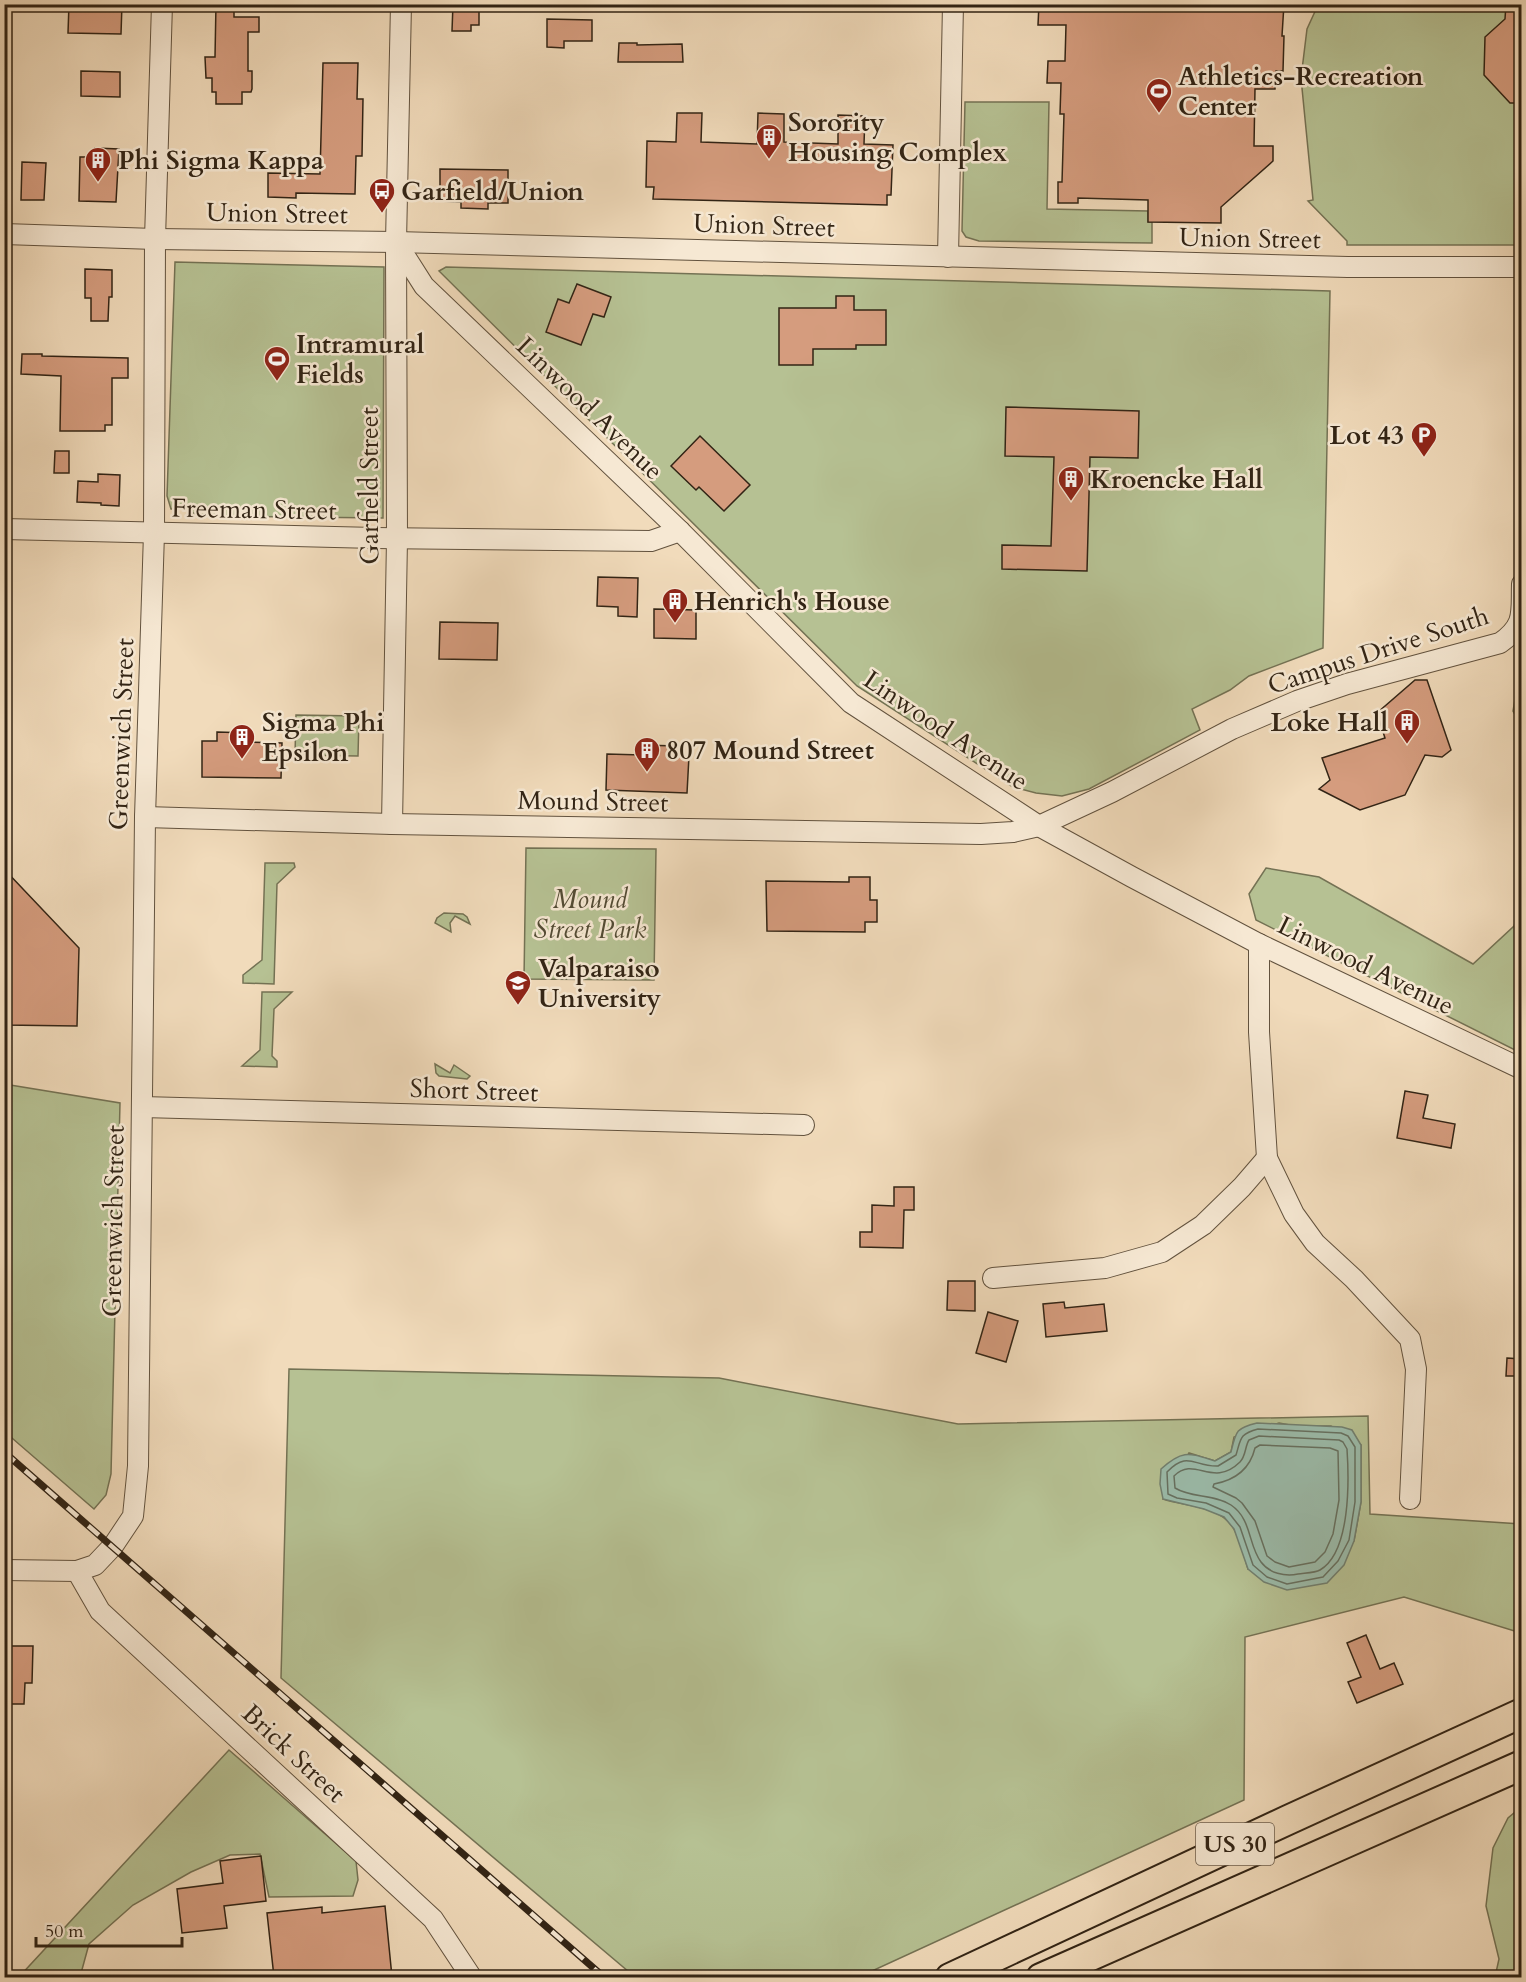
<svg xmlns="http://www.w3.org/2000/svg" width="1526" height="1982" font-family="Cardo,serif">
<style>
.green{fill:#b6c193;stroke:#747254;stroke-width:1.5;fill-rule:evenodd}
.water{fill:#9bbcab;stroke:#717f6f;stroke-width:1.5}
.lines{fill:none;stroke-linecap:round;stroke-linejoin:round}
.shore{stroke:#667060;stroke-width:1.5}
.building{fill:#d59c7e;stroke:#322415;stroke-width:1.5}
.minor-casing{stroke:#62523e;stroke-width:22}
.highway-casing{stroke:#322415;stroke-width:32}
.minor{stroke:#f6e8d3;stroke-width:20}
.highway{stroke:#f1dbbb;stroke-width:28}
.rail-casing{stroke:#322415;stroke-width:7}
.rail{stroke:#f6e8d3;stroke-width:4.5;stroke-dasharray:14;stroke-linecap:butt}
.labels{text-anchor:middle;stroke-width:5;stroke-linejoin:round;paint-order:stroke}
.shield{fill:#f6e8d3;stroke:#6d5f4e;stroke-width:1.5}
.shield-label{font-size:24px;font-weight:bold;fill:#322415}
.poi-label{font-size:26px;font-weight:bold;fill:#322415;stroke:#f6e8d3;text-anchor:start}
.street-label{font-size:26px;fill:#322415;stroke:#f6e8d3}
.park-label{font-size:26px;font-style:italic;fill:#534b34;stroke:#f6e8d3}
</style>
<rect width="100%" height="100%" fill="#f1dbbb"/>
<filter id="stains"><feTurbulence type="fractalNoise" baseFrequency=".00333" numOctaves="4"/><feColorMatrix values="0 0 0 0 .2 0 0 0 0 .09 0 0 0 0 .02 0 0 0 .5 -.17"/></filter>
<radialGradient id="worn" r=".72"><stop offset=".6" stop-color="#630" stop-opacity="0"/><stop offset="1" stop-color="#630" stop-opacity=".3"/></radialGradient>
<g class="green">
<polygon points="1318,5 1521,5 1521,245 1347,245 1347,241 1308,201 1313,200 1301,78 1307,29"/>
<polygon points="965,102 1049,102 1047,209 1148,211 1148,222 1152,222 1152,243 979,241 966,237 962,231"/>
<polygon points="175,262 384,267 383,518 213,516 197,515 187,509 171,509 167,496"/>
<polygon points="446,267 1330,291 1323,648 1249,676 1230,690 1192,709 1200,730 1089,789 1062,796 1036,793 1013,787 857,686 439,271"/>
<polygon points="1521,666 1521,725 1513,711"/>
<polygon points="296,715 359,716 358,756 295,755"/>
<polygon points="526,848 656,849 654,980 524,979"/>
<polygon points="265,863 294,863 295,867 277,884 274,984 243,983 243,975 262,960"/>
<polygon points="1266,868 1319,877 1473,964 1514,926 1521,905 1521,1053 1256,920 1249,894"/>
<polygon points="444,913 463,914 467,917 470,924 455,916 450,923 451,932 435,923 437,918"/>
<polygon points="262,992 292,992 274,1009 272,1056 277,1061 277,1067 242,1066 260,1050"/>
<polygon points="435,1064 450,1073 454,1065 470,1076 467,1079 439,1076 436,1073"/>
<polygon points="4,1084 120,1103 111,1474 106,1495 94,1509 5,1432"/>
<path d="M289 1369 719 1378 958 1424 1368 1416 1370 1514 1521 1524V1633L1404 1597 1245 1637 1244 1800 859 1977H635L281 1678ZM1279 1423 1295 1426H1331L1361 1445V1502L1354 1541 1248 1569C1244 1556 1241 1541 1234 1529 1220 1505 1186 1507 1163 1499L1189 1453 1215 1461 1231 1452 1234 1437Z"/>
<polygon points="229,1750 356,1861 358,1880 353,1896 269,1897 260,1854 230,1855 191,1872 133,1905 89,1944 80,1977 18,1978"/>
<polygon points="1521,1807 1521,1977 1495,1977 1499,1959 1486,1906 1493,1848 1508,1818"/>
</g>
<path class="water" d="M1257 1423 1342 1427 1352 1430 1361 1445V1502L1354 1541 1344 1565 1327 1583 1287 1590 1264 1582 1248 1569 1234 1529 1224 1517 1204 1509 1163 1499 1160 1484 1161 1469C1183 1449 1189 1453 1215 1461L1231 1452C1236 1431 1236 1428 1257 1423Z"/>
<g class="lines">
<g class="shore">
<path d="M1258 1429 1341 1433 1348 1436 1355 1447V1502L1349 1540 1338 1561 1323 1577 1287 1584 1267 1577 1253 1565 1240 1527 1229 1513 1206 1503 1177 1498 1168 1494 1167 1472C1188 1450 1194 1467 1218 1466L1236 1455C1241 1439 1239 1434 1258 1429Z"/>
<path d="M1259 1436 1339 1440 1343 1442 1347 1449C1349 1479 1351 1552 1320 1570 1315 1573 1304 1573 1298 1574 1285 1577 1269 1573 1261 1562 1248 1545 1252 1519 1231 1505 1214 1494 1191 1498 1175 1488L1174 1476C1195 1455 1212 1489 1240 1462 1246 1456 1245 1446 1249 1440Z"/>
<path d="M1260 1445 1330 1448 1338 1451 1339 1500 1333 1534 1325 1552 1315 1562 1289 1567 1275 1562 1267 1556 1255 1521 1242 1503 1236 1498 1213 1487 1214 1484C1236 1480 1250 1469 1255 1448Z"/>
</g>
</g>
<g class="building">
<polygon points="69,4 122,4 121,34 68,33"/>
<polygon points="216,4 234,4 234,17 259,17 259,32 248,32 248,71 252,71 252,89 251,92 242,92 242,104 216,104 216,92 212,92 212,78 206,78 205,57 215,57"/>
<polygon points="453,4 479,4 479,25 471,25 471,31 452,31"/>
<polygon points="1039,4 1284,4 1282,36 1284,36 1283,71 1276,71 1275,89 1255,89 1254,146 1273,146 1273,161 1221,207 1221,223 1148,222 1148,200 1078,198 1078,203 1058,203 1058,182 1062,182 1064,114 1060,114 1061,83 1047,83 1048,61 1065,61 1066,25 1038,25"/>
<polygon points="1506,4 1521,4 1521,103 1510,103 1484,75 1485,37 1505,19"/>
<polygon points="547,19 592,20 592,41 564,41 564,48 547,47"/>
<polygon points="619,43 637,43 637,45 682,44 683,62 618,62"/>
<polygon points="323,63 358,63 357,99 363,99 362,156 356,156 355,194 296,193 296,198 268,197 268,173 320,174"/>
<polygon points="81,71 120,72 120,97 81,96"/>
<polygon points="677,113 702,113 701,142 757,144 758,113 784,114 784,142 838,144 838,115 865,116 864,144 893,145 891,195 887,195 887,205 653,199 654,187 646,187 647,141 676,142"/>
<polygon points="95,148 119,149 116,202 79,201 80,157 95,157"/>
<polygon points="22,162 46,163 44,200 21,200"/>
<polygon points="440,169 508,170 508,203 488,203 488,209 461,208 461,202 440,201"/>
<polygon points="85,269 112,270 112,297 109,297 108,321 91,321 91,298 85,298"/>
<polygon points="577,284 611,297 604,317 593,314 581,345 546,332 558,299 569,303"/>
<polygon points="836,296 854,296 854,310 886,310 886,345 856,345 856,349 813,349 813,365 779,365 779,308 836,308"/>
<polygon points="22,354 42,354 42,356 128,358 128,378 112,378 112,425 105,425 105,431 60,431 61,376 21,374"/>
<polygon points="1006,407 1139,411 1138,458 1090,457 1087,571 1002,569 1002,545 1051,546 1054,457 1005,456"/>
<polygon points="700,436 750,485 724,511 699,487 696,490 671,466"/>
<polygon points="55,451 69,451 69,473 54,473"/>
<polygon points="98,474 120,475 119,506 101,505 101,503 77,502 78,481 98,482"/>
<polygon points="598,577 638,578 637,617 618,616 618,607 597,606"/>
<polygon points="654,609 696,610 696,639 654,638"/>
<polygon points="440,622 498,623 497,660 439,659"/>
<polygon points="1415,680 1427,680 1451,750 1442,757 1425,755 1405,795 1360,810 1319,789 1330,780 1322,758 1385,738 1377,713"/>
<polygon points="217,732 249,733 249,742 282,743 281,778 202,777 202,741 217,741"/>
<polygon points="642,745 676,746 676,756 689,756 687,793 606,790 607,754 642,755"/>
<polygon points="4,869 79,948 77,1026 4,1025"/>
<polygon points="849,877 870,877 870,900 877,900 877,922 865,922 865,932 767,931 766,881 849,882"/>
<polygon points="1405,1091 1428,1095 1423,1118 1455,1124 1451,1148 1397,1138"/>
<polygon points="894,1187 914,1187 914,1210 904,1210 903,1248 860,1247 860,1232 872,1232 872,1205 894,1206"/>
<polygon points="948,1281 975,1281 975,1311 947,1310"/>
<polygon points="1064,1302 1065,1308 1104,1304 1107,1331 1046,1337 1043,1304"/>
<polygon points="988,1312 1018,1321 1006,1362 976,1353"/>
<polygon points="1507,1358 1521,1359 1521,1376 1506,1376"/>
<polygon points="1366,1635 1380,1669 1394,1663 1403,1684 1357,1703 1348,1682 1361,1677 1347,1643"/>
<polygon points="4,1646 33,1646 32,1683 25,1683 24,1704 4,1704"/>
<polygon points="261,1856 266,1901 224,1906 227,1928 182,1933 177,1889 223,1883 220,1861"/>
<polygon points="385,1906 392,1977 274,1977 267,1913 322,1907 322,1913"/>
</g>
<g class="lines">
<g class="minor-casing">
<g id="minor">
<polyline points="4,234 155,239 396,242 1348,267 1522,267"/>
<polyline points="396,242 424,286 680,531 851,703 1039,826 1132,877 1259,944 1522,1069"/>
<polyline points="948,257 953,4"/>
<polyline points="4,529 375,538 651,541 680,531"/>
<path d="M145 817 392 824 981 834 1013 832 1039 826 1112 792 1232 729 1297 701 1347 684 1500 643C1526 625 1521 612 1522 584"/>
<polyline points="392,824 397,539 396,242 401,4"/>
<polyline points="1259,944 1259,1032 1267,1158 1294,1214 1315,1243 1354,1279 1410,1339 1416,1369 1410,1499"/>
<polyline points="142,1107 804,1125"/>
<polyline points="993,1278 1105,1268 1162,1252 1203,1225 1242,1187 1267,1158"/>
<polyline points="4,1570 77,1571 95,1565 113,1546 133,1516 138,1466 145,817 154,533 155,239 162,4"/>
<polyline points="77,1571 100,1611 433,1919 472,1978"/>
</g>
</g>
<g class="highway-casing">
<g id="highway">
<polyline points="950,1978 1288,1820 1522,1713"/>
<polyline points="1041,1978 1522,1765"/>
</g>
</g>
<use href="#minor" class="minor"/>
<use href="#highway" class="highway"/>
<g class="rail-casing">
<polyline id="rail" points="4,1452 605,1978"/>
</g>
<use href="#rail" class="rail"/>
</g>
<defs>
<g id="stadium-pin" transform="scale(1.35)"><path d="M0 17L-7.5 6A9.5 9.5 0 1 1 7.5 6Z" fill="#8f2418" stroke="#f6e8d3"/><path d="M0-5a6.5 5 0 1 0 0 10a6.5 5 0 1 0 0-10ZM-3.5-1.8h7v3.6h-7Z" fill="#fff"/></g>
<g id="building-pin" transform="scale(1.35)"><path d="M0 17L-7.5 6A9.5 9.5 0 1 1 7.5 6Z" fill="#8f2418" stroke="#f6e8d3"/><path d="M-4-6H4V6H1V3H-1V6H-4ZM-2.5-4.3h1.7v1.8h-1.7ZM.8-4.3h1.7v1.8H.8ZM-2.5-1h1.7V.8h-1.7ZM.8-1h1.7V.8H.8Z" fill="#fff"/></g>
<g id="bus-pin" transform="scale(1.35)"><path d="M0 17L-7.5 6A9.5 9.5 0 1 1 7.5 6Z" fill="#8f2418" stroke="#f6e8d3"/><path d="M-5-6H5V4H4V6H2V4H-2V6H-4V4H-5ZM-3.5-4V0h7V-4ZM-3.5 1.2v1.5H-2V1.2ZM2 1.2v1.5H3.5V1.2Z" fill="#fff"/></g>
<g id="parking-pin" transform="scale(1.35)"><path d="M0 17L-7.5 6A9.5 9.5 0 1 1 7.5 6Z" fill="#8f2418" stroke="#f6e8d3"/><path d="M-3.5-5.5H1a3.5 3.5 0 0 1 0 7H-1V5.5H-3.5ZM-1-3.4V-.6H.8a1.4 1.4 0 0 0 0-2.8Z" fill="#fff"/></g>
<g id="university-pin" transform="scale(1.35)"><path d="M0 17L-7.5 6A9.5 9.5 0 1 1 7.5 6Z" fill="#8f2418" stroke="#f6e8d3"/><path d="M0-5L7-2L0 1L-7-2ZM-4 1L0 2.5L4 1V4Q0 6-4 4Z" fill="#fff"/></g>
</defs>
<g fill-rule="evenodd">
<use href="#stadium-pin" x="1159" y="91"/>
<use href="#building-pin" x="769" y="137"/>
<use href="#building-pin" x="98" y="160"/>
<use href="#bus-pin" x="382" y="191"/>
<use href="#stadium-pin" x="277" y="359"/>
<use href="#parking-pin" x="1424" y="435"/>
<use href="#building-pin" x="1071" y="479"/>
<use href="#building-pin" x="675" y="601"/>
<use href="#building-pin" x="1407" y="722"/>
<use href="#building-pin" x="242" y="737"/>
<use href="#building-pin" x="647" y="750"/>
<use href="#university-pin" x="518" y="983"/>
</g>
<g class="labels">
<rect class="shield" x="1196" y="1823" width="78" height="42" rx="4.5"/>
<g class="shield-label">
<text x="1235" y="1852">US 30</text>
</g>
<g class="poi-label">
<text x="1178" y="85">Athletics-Recreation<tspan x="1178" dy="30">Center</tspan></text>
<text x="788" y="131">Sorority<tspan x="788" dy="30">Housing Complex</tspan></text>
<text x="118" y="169">Phi Sigma Kappa</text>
<text x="401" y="200">Garfield/Union</text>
<text x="296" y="353">Intramural<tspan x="296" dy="30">Fields</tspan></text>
<text x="1404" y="444" text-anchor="end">Lot 43</text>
<text x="1090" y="488">Kroencke Hall</text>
<text x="694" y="610">Henrich's House</text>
<text x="262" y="731">Sigma Phi<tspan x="262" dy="30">Epsilon</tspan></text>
<text x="1388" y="731" text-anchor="end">Loke Hall</text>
<text x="666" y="759">807 Mound Street</text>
<text x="538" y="977">Valparaiso<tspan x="538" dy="30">University</tspan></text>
</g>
<g class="street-label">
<text transform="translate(277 213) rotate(1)" y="9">Union Street</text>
<text transform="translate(764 225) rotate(2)" y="9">Union Street</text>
<text transform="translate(1250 238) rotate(1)" y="9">Union Street</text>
<text transform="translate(590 408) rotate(44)" y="9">Linwood Avenue</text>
<text transform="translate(369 486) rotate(-90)" y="9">Garfield Street</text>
<text transform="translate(254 509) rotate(1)" y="9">Freeman Street</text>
<text transform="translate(1378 650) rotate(-18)" y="9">Campus Drive South</text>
<text transform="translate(946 730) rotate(34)" y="9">Linwood Avenue</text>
<text transform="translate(121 734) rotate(-88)" y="9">Greenwich Street</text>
<text transform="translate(593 801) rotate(1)" y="9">Mound Street</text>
<text transform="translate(1366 965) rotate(26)" y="9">Linwood Avenue</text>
<text transform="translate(474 1090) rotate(2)" y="9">Short Street</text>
<text transform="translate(113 1221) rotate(-89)" y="9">Greenwich Street</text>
<text transform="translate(294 1753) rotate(43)" y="9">Brick Street</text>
</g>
<g class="park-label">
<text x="590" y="908">Mound<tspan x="590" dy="30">Street Park</tspan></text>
</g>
</g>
<rect width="1526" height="1982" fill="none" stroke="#f1dbbb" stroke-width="24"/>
<rect x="6" y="6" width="1514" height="1970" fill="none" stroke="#322415" stroke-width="3"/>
<rect x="12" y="12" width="1502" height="1958" fill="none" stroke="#322415" stroke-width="1.5"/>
<path d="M36 1937v9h146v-9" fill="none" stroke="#322415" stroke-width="3"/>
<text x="45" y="1937" font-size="18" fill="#322415" stroke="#f6e8d3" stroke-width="4.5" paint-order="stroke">50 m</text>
<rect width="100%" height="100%" filter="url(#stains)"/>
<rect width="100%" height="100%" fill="url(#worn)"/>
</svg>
